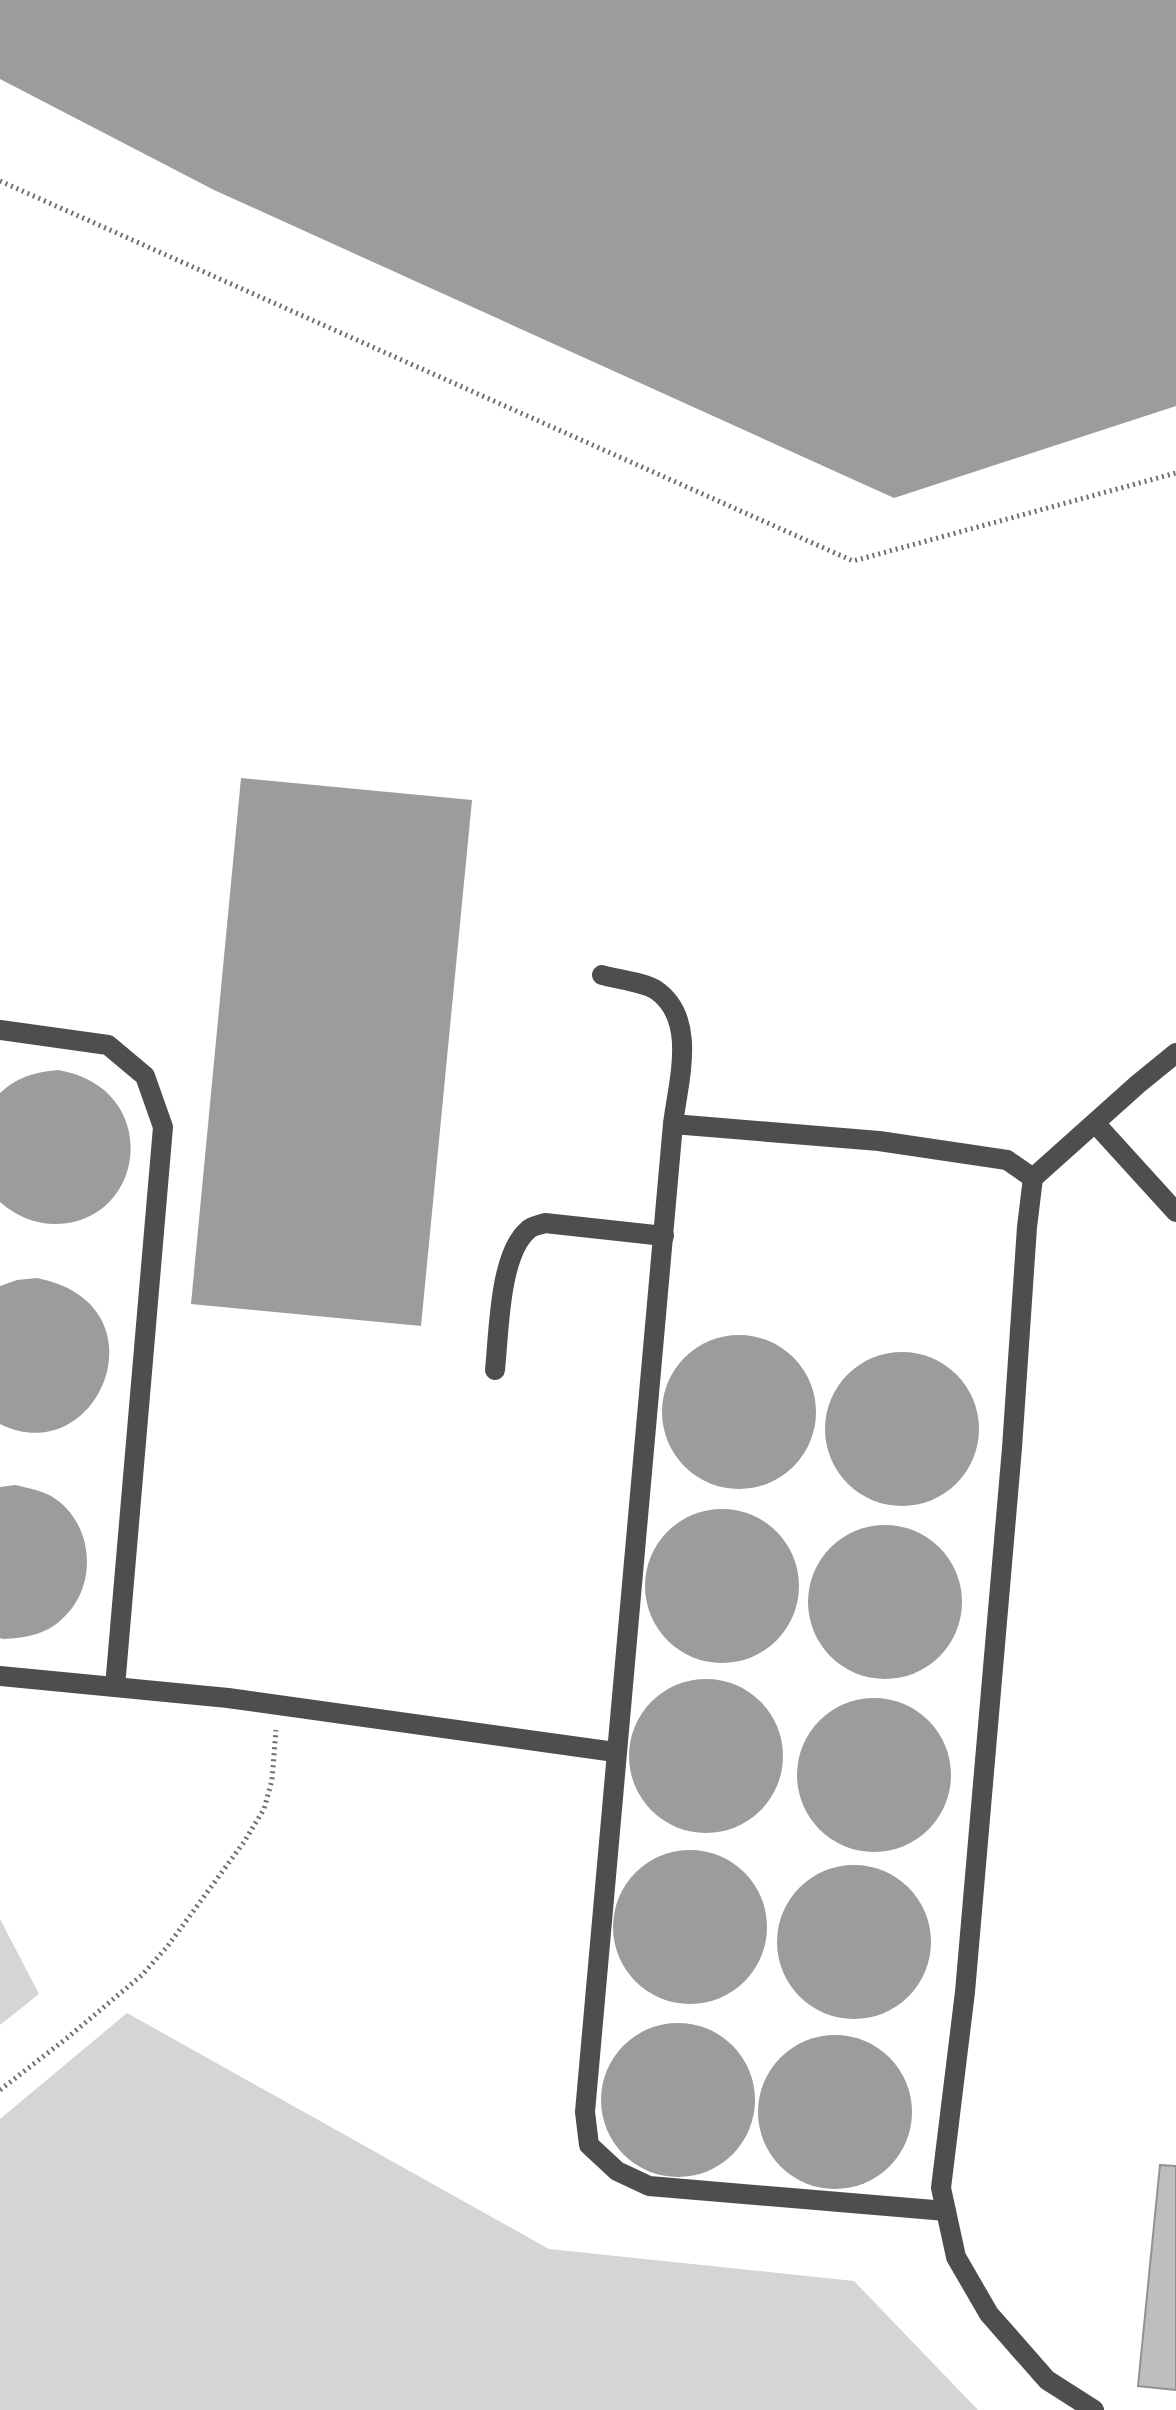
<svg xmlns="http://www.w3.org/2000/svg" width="1176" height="2410" font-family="Commissioner,sans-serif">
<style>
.green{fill:#d5d5d5}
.water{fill:#9c9c9c}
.building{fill:#bebebe;stroke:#929292;stroke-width:2}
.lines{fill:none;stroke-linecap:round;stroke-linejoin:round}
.path{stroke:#707070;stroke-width:5;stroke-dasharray:2 4;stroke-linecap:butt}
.minor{stroke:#4e4e4e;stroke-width:20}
</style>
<rect width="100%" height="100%" fill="#fff"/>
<g class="green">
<polygon points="0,1919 39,1994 0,2025"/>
<polygon points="127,2013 549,2249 854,2281 978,2410 0,2410 0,2119"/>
</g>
<g class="water">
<polygon points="0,0 1176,0 1176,406 894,498 214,190 0,79"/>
<polygon points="241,778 472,800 421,1326 191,1304"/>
<path d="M58 1070C162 1087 148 1222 56 1224 34 1224 16 1216 0 1202V1093C17 1077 35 1072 58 1070Z"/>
<path d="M37 1278C169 1304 98 1473 0 1424V1286L17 1280Z"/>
<circle cx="739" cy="1412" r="77"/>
<circle cx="902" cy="1429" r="77"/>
<path d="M15 1485C28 1488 40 1490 51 1496 95 1522 99 1588 61 1620 45 1635 24 1638 3 1639L0 1638V1487Z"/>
<circle cx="722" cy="1586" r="77"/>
<circle cx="885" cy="1602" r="77"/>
<circle cx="706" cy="1756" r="77"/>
<circle cx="874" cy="1775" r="77"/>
<circle cx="690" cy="1927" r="77"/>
<circle cx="854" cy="1942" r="77"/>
<circle cx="678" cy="2100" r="77"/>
<circle cx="835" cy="2112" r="77"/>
</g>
<polygon class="building" points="1160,2165 1176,2166 1176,2390 1138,2386"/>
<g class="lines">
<g class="path">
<polyline points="0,181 853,561 1176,473"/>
<polyline points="0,2090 67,2038 142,1975 167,1947 244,1842 264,1809 272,1780 276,1730"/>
</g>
<g class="minor">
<path d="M602 975C616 979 644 982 656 990 698 1019 678 1082 673 1124"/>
<polyline points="0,1030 108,1045 145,1076 163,1127 115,1687"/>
<polyline points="1095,1123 1176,1212"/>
<path d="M495 1370C499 1333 499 1255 528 1230 532 1226 540 1225 545 1223L664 1236"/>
<polyline points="0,1676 228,1698 615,1752"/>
<path d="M946 2211 649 2186 617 2171 589 2145 585 2112C612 1783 646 1454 673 1124L879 1141 1007 1160 1033 1178"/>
<polyline points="1094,2410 1047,2380 989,2314 956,2257 941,2188 965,1992 1012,1448 1027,1227 1033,1178 1138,1084 1176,1053"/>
</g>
</g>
</svg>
